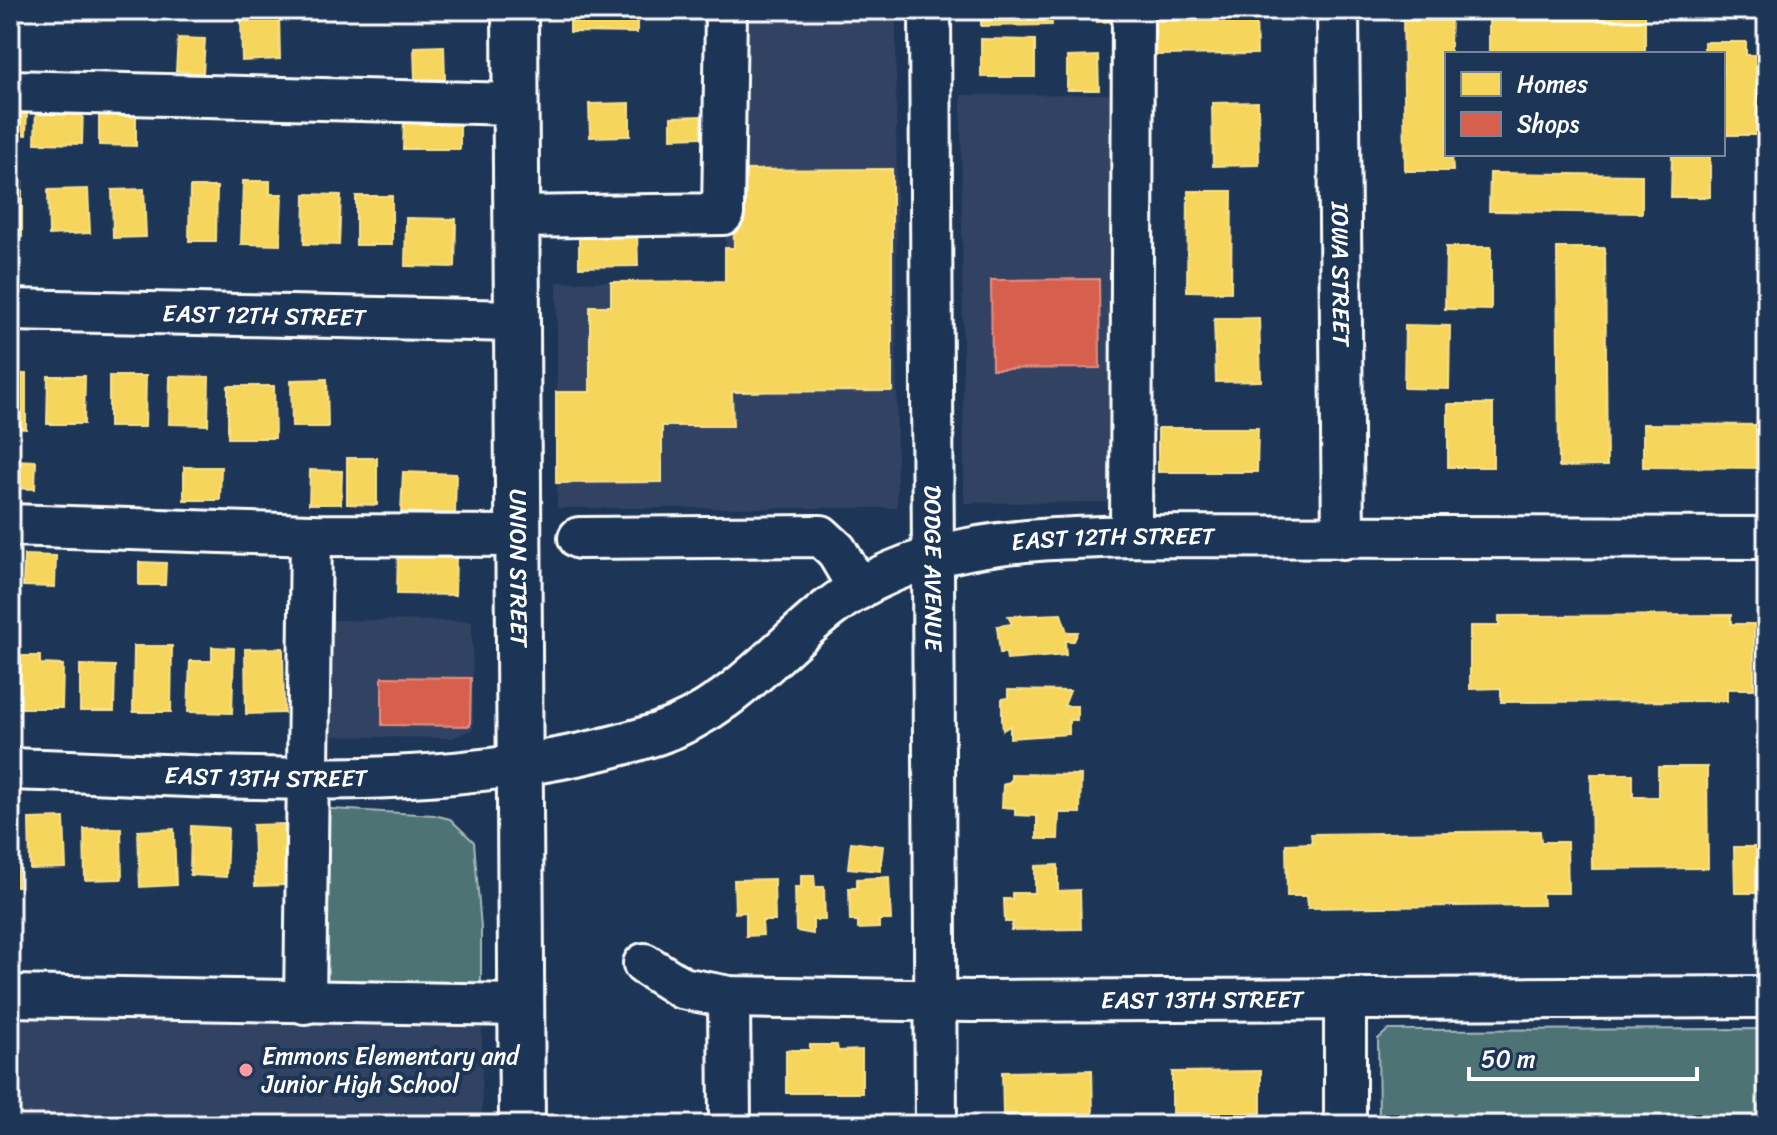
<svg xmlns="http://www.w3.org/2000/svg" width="1777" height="1135" font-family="Sriracha,sans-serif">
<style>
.built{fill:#334364}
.green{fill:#4d7375;stroke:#a6b9ba;stroke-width:2}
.homes{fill:#f6d55c;stroke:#f9e28d;stroke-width:2}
.shops{fill:#d6604d;stroke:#e29082;stroke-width:2}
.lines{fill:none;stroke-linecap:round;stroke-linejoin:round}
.minor-casing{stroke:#fff;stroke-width:46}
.major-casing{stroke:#fff;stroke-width:50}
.minor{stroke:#1d3557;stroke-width:40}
.major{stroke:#1d3557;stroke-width:44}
.poi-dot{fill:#ff9aa2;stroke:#1d3557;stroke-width:3}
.labels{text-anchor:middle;stroke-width:8;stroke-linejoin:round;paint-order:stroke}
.street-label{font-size:24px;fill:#fff;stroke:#1d3557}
.poi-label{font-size:24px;fill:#fff;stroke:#1d3557;text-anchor:start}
</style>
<rect width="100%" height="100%" fill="#1d3557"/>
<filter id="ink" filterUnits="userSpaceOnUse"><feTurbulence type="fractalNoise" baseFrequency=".0125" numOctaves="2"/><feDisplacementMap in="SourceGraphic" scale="16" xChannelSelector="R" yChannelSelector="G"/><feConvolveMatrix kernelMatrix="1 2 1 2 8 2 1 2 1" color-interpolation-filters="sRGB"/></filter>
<g filter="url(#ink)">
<g class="built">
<polygon points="736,10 896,10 897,508 557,508 557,282 727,280 725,221"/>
<polygon points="1126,94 1123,502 964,503 961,95"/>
<polygon points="319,620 472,621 473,729 452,738 317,736"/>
<polygon points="10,1004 482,1016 482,1125 10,1125"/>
</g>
<g class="green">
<polygon points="315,808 434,815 450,819 474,842 481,928 481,995 315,992"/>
<polygon points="1767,1029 1767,1125 1379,1125 1378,1039 1388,1030"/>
</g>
<g class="homes">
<polygon points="570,10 637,10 637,33 570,32"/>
<polygon points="981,10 1051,10 1052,25 981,26"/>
<polygon points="1097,10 1118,10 1118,21 1097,22"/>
<polygon points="1645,11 1645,54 1489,54 1489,13"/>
<polygon points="1256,12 1257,54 1156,55 1155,14"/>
<polygon points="279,14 280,59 242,61 241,16"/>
<polygon points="1451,14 1447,154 1452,154 1453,171 1405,171 1403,15"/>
<polygon points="178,38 205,39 203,73 176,71"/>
<polygon points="981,39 1035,40 1035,77 981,77"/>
<polygon points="1704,42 1746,42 1746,55 1767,55 1767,135 1723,135 1723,54 1704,54"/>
<polygon points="444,46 445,79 415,80 414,47"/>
<polygon points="1098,56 1099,90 1067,90 1067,57"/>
<polygon points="1258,102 1259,165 1213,166 1212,103"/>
<polygon points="630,103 630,136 590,137 589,104"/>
<polygon points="36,106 83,107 82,144 35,143"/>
<polygon points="99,110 136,110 136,146 99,145"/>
<polygon points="10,112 27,112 26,135 10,134"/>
<polygon points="701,116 701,137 671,138 671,117"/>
<polygon points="404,118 460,119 460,149 403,149"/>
<polygon points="1672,154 1710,154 1710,197 1671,197"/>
<polygon points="892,169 892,391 732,392 733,426 662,426 662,482 556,483 556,392 590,392 590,306 611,306 611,282 725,281 725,248 734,248 733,170"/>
<rect x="10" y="173" width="12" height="64"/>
<polygon points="1490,173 1642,175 1642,213 1489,211"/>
<polygon points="243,181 270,181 270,194 282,194 280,245 241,244"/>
<polygon points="190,187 217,187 216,241 189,241"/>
<polygon points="88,189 90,233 49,235 48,190"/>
<polygon points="144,189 146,237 113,238 112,190"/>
<polygon points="1188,191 1232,191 1231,292 1187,291"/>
<polygon points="305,194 341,195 339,245 304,244"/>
<rect x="356" y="196" width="36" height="49"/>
<polygon points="406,218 456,219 455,267 405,266"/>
<polygon points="637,230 638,266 579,267 579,231"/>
<polygon points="1446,247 1491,247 1491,310 1445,309"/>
<polygon points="1557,248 1605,248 1607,466 1559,467"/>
<polygon points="1259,318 1261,381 1216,382 1214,319"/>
<polygon points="1405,325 1450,326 1449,389 1404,388"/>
<polygon points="10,374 26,374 26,429 10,428"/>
<polygon points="48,376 85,376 84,424 47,424"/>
<polygon points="109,376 146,376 145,427 109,427"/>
<polygon points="170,376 209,377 208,425 169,424"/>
<polygon points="327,379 328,427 292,427 291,380"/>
<polygon points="228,386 274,386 275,438 228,438"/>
<rect x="1448" y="404" width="45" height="63"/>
<polygon points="1643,424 1767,425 1767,468 1643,467"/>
<polygon points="1158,428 1258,428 1257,472 1158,472"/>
<polygon points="347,458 377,458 377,505 347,504"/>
<polygon points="10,460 36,461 35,489 10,488"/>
<polygon points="184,467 221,467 220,500 184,500"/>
<polygon points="310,470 342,471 341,504 309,504"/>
<polygon points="403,472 456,474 455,514 401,512"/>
<polygon points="398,548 421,548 420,556 456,557 455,595 397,594"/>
<polygon points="24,555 56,556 55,587 23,586"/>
<polygon points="139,562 166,563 165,585 139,585"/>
<polygon points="1061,614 1067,632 1078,632 1074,641 1065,641 1066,655 1007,660 1006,653 1000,653 997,626 1012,624 1008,616"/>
<polygon points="1731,615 1731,624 1754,624 1754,689 1727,689 1727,701 1501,702 1501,688 1470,689 1470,626 1499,626 1499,616"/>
<polygon points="134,646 172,646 171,712 133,712"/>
<polygon points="212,647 234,648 232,713 188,712 190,661 212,661"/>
<polygon points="283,648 284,713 246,714 245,649"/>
<polygon points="21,656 40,656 40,664 63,665 62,708 20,708"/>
<polygon points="80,665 115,666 114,711 80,711"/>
<polygon points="1008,690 1070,691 1064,706 1077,706 1077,720 1069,720 1069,734 1010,738 1010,726 1003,730 1002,720 1002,699 1008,698"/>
<polygon points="1658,767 1707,767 1708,868 1592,869 1591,774 1633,774 1633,797 1658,797"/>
<polygon points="1011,774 1081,775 1080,813 1059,813 1058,839 1037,839 1037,816 1015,815 1015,808 1002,807 1003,785 1011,781"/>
<polygon points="64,818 66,868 30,869 29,819"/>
<polygon points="10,819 17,819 18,886 10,886"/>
<polygon points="284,824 285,885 255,886 253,825"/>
<polygon points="191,826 228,828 226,877 190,875"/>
<polygon points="121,828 122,879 85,880 84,829"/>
<polygon points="174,829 176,885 140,887 138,831"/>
<polygon points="1757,830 1767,830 1767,906 1765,893 1735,893 1734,847 1758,847"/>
<polygon points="1540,831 1541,842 1567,842 1568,893 1542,893 1543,905 1308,908 1307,896 1287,896 1286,844 1312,843 1311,834"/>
<polygon points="851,842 883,846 880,871 848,868"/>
<polygon points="1058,865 1058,891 1080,890 1081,929 1011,930 1013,922 1005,922 1004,899 1012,899 1012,893 1035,893 1035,866"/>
<polygon points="801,875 814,875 815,887 824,887 825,920 813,920 813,934 796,931 795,887 801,887"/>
<polygon points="889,877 891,920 879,920 879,928 858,929 858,921 850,921 849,888 857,888 857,879"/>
<polygon points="774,879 775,921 762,921 763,935 746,936 746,912 735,913 734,880"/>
<polygon points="810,1045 837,1045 838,1051 862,1050 862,1093 786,1093 786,1050 810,1050"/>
<polygon points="1092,1070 1093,1113 1003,1115 1002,1072"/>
<polygon points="1261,1071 1261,1113 1172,1113 1172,1072"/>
</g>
<g class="shops">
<polygon points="1099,279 1100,368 992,369 991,280"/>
<polygon points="382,677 471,678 470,726 382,725"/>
</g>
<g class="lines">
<g class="minor-casing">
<g id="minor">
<path id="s1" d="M930 10 936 1125"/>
<path id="s2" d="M1338 10 1343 538"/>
<polyline points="10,91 515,104"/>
<polyline points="516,217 723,214 726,10"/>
<path id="s3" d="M10 310 517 321"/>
<polyline points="10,525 311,535 517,536"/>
<polyline points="1131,536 1133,10"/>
<polyline points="579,538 821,536 836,550 859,589"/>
<path id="s4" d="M10 769C224 775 450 800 657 734 728 711 771 655 827 610 914 541 1025 539 1131 536L1767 538"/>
<path id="s5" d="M644 964 682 988 729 997 972 1001 1767 997"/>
<polyline points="10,996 522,1005"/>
<polyline points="729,997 730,1125"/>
<polyline points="1345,998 1345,1125"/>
<polyline points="305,1003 311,535"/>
</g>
</g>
<g class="major-casing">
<g id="major">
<path id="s6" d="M515 10 522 1125"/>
</g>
</g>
<use href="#minor" class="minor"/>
<use href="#major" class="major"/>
</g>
</g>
<circle class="poi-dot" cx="246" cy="1070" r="8"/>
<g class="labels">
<g class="street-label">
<text dy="8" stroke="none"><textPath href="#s2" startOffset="264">IOWA STREET</textPath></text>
<text dy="8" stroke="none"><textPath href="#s3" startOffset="254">EAST 12TH STREET</textPath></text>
<text dy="8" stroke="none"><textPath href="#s4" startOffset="1164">EAST 12TH STREET</textPath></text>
<text dy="8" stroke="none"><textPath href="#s6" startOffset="558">UNION STREET</textPath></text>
<text dy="8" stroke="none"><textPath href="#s1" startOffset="558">DODGE AVENUE</textPath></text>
<text dy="8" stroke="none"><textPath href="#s4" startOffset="256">EAST 13TH STREET</textPath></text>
<text dy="8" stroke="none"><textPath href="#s5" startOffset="566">EAST 13TH STREET</textPath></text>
</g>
<g class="poi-label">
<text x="262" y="1064">Emmons Elementary and<tspan x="262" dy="28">Junior High School</tspan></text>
</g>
</g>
<rect width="1777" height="1135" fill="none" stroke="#1d3557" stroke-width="40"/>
<rect x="20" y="20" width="1737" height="1095" fill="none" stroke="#fff" stroke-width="3" filter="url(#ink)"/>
<rect x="1445" y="52" width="280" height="104" fill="#1d3557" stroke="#77869a" stroke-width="2"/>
<rect x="1461" y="72" width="40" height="24" fill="#f6d55c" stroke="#77869a" stroke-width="2"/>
<text x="1517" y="92" font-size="24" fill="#ffffff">Homes</text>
<rect x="1461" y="112" width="40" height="24" fill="#d6604d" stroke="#77869a" stroke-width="2"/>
<text x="1517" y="132" font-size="24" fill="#ffffff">Shops</text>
<path d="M1469 1067v12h228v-12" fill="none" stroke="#ffffff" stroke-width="4"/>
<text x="1481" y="1067" font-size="24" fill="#ffffff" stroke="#1d3557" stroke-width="6" paint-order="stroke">50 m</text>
</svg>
